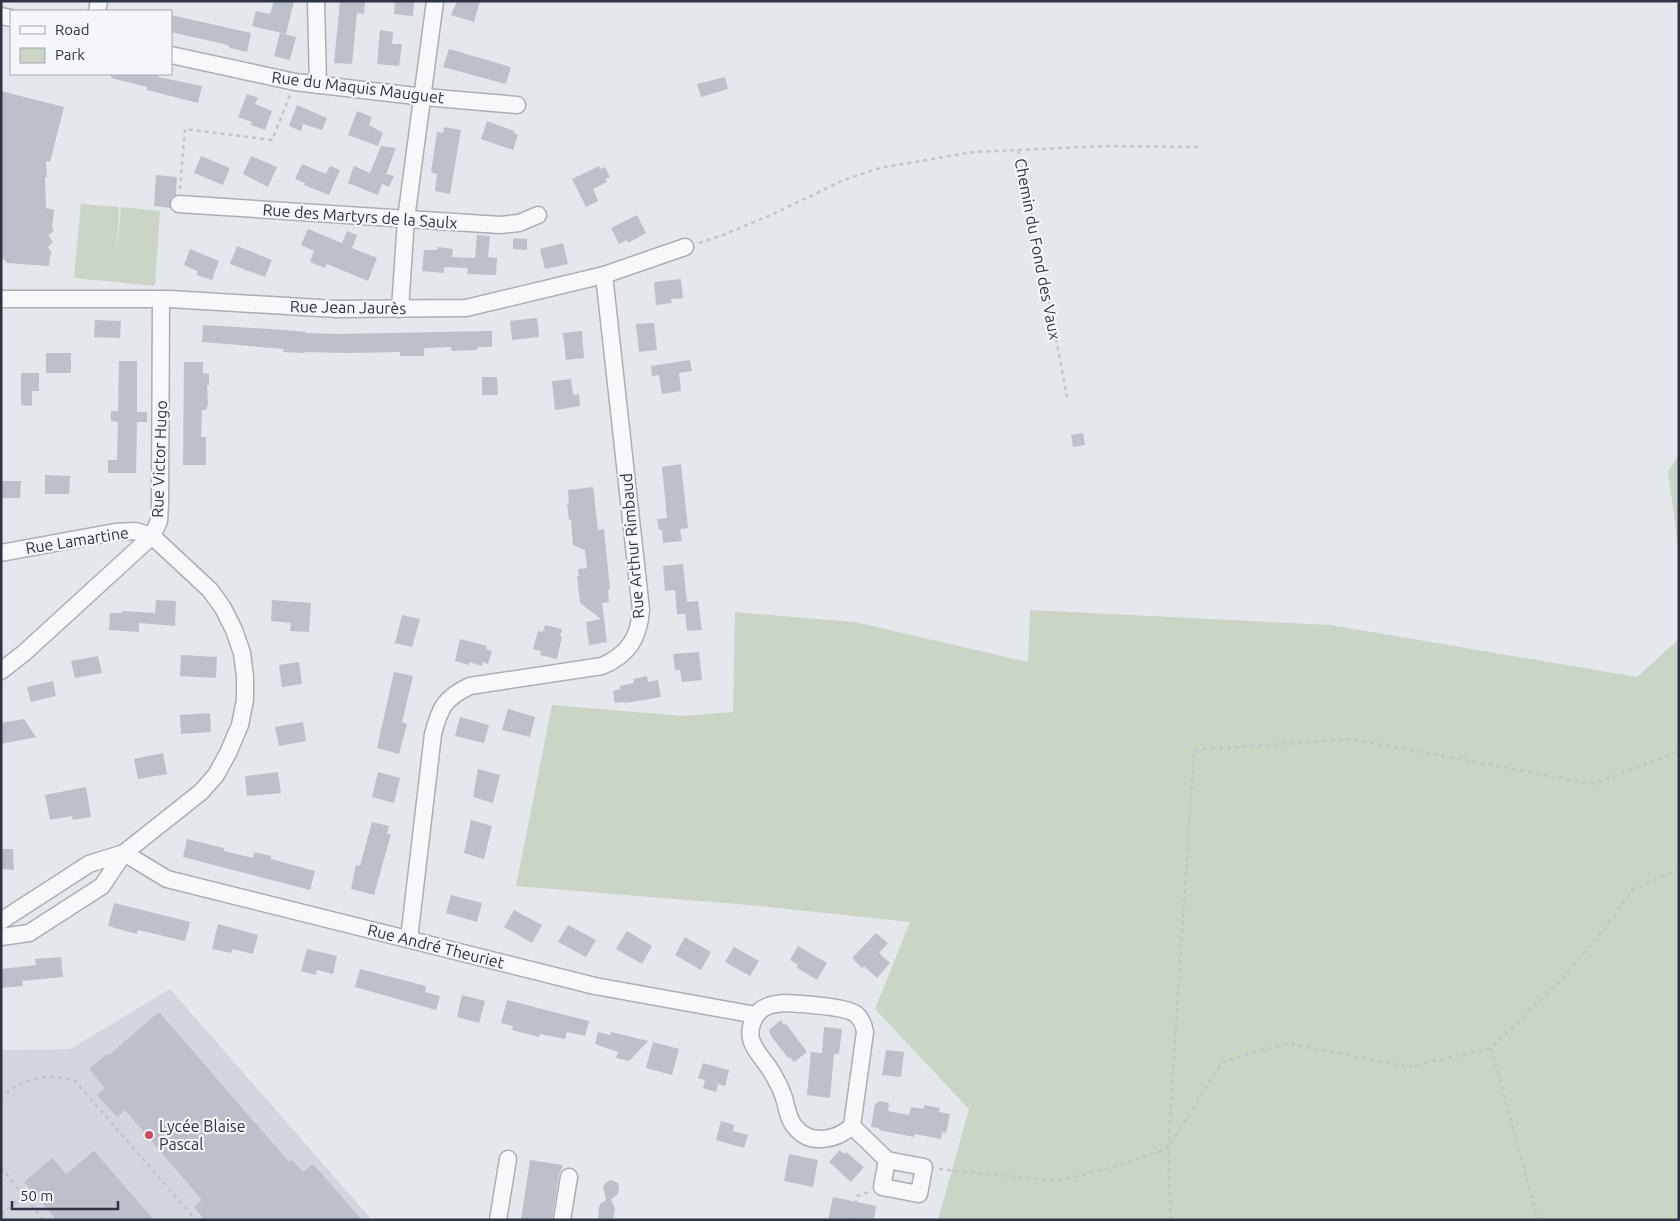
<svg xmlns="http://www.w3.org/2000/svg" width="1680" height="1221" font-family="Ubuntu,sans-serif">
<style>
.built{fill:#d2d6de}
.green{fill:#c9d6c5}
.building{fill:#bbc0ca}
.lines{fill:none;stroke-linecap:round;stroke-linejoin:round}
.minor-casing{stroke:#a9aeb7;stroke-width:19}
.path{stroke:#c2c5cb;stroke-width:2.5;stroke-dasharray:4 4;stroke-linecap:butt}
.minor{stroke:#f7f8fa;stroke-width:16}
.poi-dot{fill:#d1495b;stroke:#f4f6f9;stroke-width:2}
.labels{text-anchor:middle;stroke-width:4.5;stroke-linejoin:round;paint-order:stroke}
.street-label{font-size:16px;fill:#2b3445;stroke:#f4f6f9}
.poi-label{font-size:16px;fill:#2b3445;stroke:#f4f6f9;text-anchor:start}
</style>
<rect width="100%" height="100%" fill="#e4e7ec"/>
<polygon class="built" points="170,989 372,1220 1,1220 1,1050 70,1049"/>
<g class="green">
<polygon points="81,204 119,207 117,249 121,207 160,211 155,286 74,278"/>
<polygon points="1679,454 1679,552 1668,472"/>
<polygon points="1030,610 1330,625 1637,677 1679,639 1679,1220 938,1220 969,1109 875,1009 910,922 749,905 516,886 552,705 683,716 733,712 735,612 855,622 1028,662"/>
</g>
<g class="building">
<polygon points="274,1 294,1 286,34 252,26 256,11 270,14"/>
<polygon points="340,1 365,1 364,14 357,13 352,64 334,63"/>
<polygon points="395,1 414,1 413,16 394,14"/>
<polygon points="457,1 480,1 474,22 451,15"/>
<polygon points="171,15 251,33 247,52 230,48 228,45 171,32"/>
<polygon points="380,30 393,32 392,44 402,44 399,66 377,64"/>
<polygon points="280,33 296,37 290,60 274,56"/>
<polygon points="449,49 511,67 506,84 443,67"/>
<polygon points="111,74 159,74 158,77 202,86 198,103 147,90 147,87 111,78"/>
<polygon points="725,77 728,89 701,97 697,84"/>
<polygon points="1,91 64,107 50,162 46,161 47,177 45,177 46,208 54,210 52,228 54,231 48,235 53,242 48,247 52,254 50,255 49,266 7,263 1,256"/>
<polygon points="247,94 258,98 255,104 272,111 265,130 251,125 252,122 238,117"/>
<polygon points="297,105 327,118 322,130 303,124 301,131 289,126"/>
<polygon points="357,111 372,117 369,125 383,133 378,146 348,135"/>
<polygon points="487,121 514,131 514,133 518,135 513,150 481,139"/>
<polygon points="444,127 461,130 450,194 435,191 437,174 431,172 437,132 443,133"/>
<polygon points="381,146 396,148 386,174 394,176 389,187 382,184 378,195 348,183 354,166 370,173"/>
<polygon points="201,156 230,168 223,185 194,173"/>
<polygon points="251,156 277,167 268,187 243,174"/>
<polygon points="302,164 326,174 330,166 340,170 329,195 304,185 305,183 295,179"/>
<polygon points="599,166 600,169 605,167 610,177 605,179 607,182 593,189 598,201 586,207 572,179"/>
<polygon points="156,175 177,177 176,195 170,199 170,208 154,206"/>
<polygon points="637,215 646,233 628,243 627,240 619,244 611,228"/>
<polygon points="308,229 342,243 347,231 357,235 352,248 377,258 368,281 327,264 325,268 310,262 314,251 301,245"/>
<polygon points="477,235 490,236 488,257 497,258 496,275 467,274 468,268 444,267 444,273 422,271 424,250 437,250 438,247 453,249 452,257 475,258"/>
<polygon points="513,238 527,239 527,250 513,249"/>
<polygon points="563,243 568,264 545,269 540,249"/>
<polygon points="237,246 272,260 265,277 230,264"/>
<polygon points="190,249 219,261 212,280 197,275 197,271 184,265"/>
<polygon points="681,279 683,298 671,299 672,303 656,305 654,282"/>
<polygon points="537,318 539,337 512,340 510,321"/>
<polygon points="95,320 121,321 120,338 94,337"/>
<polygon points="654,323 657,350 639,352 636,324"/>
<polygon points="203,325 285,330 306,332 306,333 338,334 492,331 492,347 478,347 477,350 452,351 451,347 424,348 424,356 400,356 400,352 348,353 305,352 305,353 283,352 284,349 202,342"/>
<polygon points="582,331 584,358 566,360 563,333"/>
<rect x="46" y="353" width="25" height="20"/>
<polygon points="690,360 692,371 679,373 681,391 662,394 659,375 652,376 651,366"/>
<polygon points="119,361 137,361 137,412 147,412 147,422 137,422 136,473 108,473 108,460 117,460 118,422 111,421 111,411 118,411"/>
<polygon points="184,362 203,362 203,373 209,374 209,385 207,385 208,404 206,410 202,410 201,437 206,437 206,465 183,465"/>
<polygon points="21,373 39,373 39,391 32,391 32,406 21,405"/>
<polygon points="482,377 497,377 498,395 482,395"/>
<polygon points="571,379 573,395 579,394 580,406 555,410 552,381"/>
<polygon points="1083,433 1085,445 1073,447 1071,435"/>
<polygon points="681,464 688,528 680,529 682,541 663,543 662,530 659,530 657,519 667,518 662,467"/>
<polygon points="45,475 70,476 69,494 45,494"/>
<polygon points="1,481 21,481 20,498 1,498"/>
<polygon points="593,487 598,530 604,529 610,589 608,590 609,602 602,603 607,642 589,645 586,622 601,619 580,603 577,576 579,576 578,569 587,568 585,550 573,545 571,520 569,520 567,503 569,503 568,490"/>
<polygon points="683,564 687,602 698,601 702,630 687,631 685,614 677,614 675,590 665,591 663,566"/>
<polygon points="156,600 176,601 175,626 139,623 139,632 109,630 110,613 122,613 122,611 155,613"/>
<polygon points="272,600 311,603 309,632 290,631 291,623 271,621"/>
<polygon points="402,615 420,619 412,647 395,643"/>
<polygon points="545,625 562,629 560,636 562,637 557,659 540,655 541,651 533,649 538,631 543,632"/>
<polygon points="460,639 487,646 486,649 492,651 488,664 483,662 482,666 469,662 469,665 455,661"/>
<polygon points="699,652 702,680 682,682 680,670 675,670 673,654"/>
<polygon points="181,655 217,657 216,678 180,676"/>
<polygon points="98,656 102,673 75,678 71,661"/>
<polygon points="299,662 302,684 282,687 279,665"/>
<polygon points="394,672 413,676 402,722 407,724 399,754 377,748"/>
<polygon points="647,676 648,682 658,680 661,697 625,703 625,702 615,703 613,691 620,689 620,686 634,683 633,679"/>
<polygon points="53,681 56,696 31,702 27,687"/>
<polygon points="508,709 535,717 530,737 502,730"/>
<polygon points="210,713 211,732 181,734 180,715"/>
<polygon points="460,717 489,725 484,743 455,736"/>
<polygon points="24,719 36,737 1,744 1,723"/>
<polygon points="303,722 306,741 279,746 275,727"/>
<polygon points="163,753 167,774 138,779 134,759"/>
<polygon points="478,769 500,775 493,803 473,797"/>
<polygon points="278,772 281,793 247,796 245,776"/>
<polygon points="378,772 400,778 394,803 372,797"/>
<polygon points="86,787 91,817 73,820 72,816 50,820 45,795"/>
<polygon points="471,820 492,826 484,859 464,853"/>
<polygon points="372,822 389,826 387,834 391,834 374,895 351,889 356,865 360,866"/>
<polygon points="187,839 224,848 224,851 253,858 254,852 271,856 271,859 315,871 310,890 183,857"/>
<polygon points="1,849 13,849 14,870 1,869"/>
<polygon points="451,895 482,903 477,922 446,913"/>
<polygon points="114,903 190,922 185,941 138,930 137,934 108,926"/>
<polygon points="514,910 542,925 532,943 504,927"/>
<polygon points="218,924 258,935 253,954 233,949 231,953 212,949"/>
<polygon points="568,925 596,940 586,957 558,942"/>
<polygon points="627,931 652,946 642,964 616,949"/>
<polygon points="876,933 888,943 879,953 890,963 877,978 864,966 862,968 852,958"/>
<polygon points="685,937 711,952 701,970 675,955"/>
<polygon points="798,946 827,963 817,980 796,967 798,965 790,960"/>
<polygon points="734,947 759,961 750,976 725,962"/>
<polygon points="307,949 337,956 333,974 317,970 316,975 301,971"/>
<polygon points="61,957 63,977 22,981 23,986 1,988 1,969 36,965 35,959"/>
<polygon points="360,969 426,986 425,992 440,996 436,1010 355,987"/>
<polygon points="462,995 485,1001 479,1023 457,1017"/>
<polygon points="507,1000 589,1021 585,1036 567,1032 565,1039 540,1034 539,1037 512,1030 513,1026 501,1023"/>
<polygon points="159,1012 289,1162 292,1160 303,1172 313,1164 362,1220 205,1220 194,1207 202,1200 125,1110 117,1117 97,1095 105,1088 89,1069 107,1054 108,1056"/>
<polygon points="781,1020 784,1025 786,1024 807,1052 794,1062 790,1057 788,1058 771,1036 769,1030"/>
<polygon points="824,1027 842,1029 839,1054 834,1054 830,1098 807,1095 811,1052 822,1053"/>
<polygon points="598,1032 610,1035 611,1032 648,1041 629,1061 616,1058 618,1052 595,1044"/>
<polygon points="653,1042 679,1049 672,1075 646,1068"/>
<polygon points="886,1050 904,1052 901,1077 882,1075"/>
<polygon points="703,1063 729,1070 725,1086 718,1084 716,1092 703,1088 705,1080 698,1078"/>
<polygon points="880,1101 889,1103 888,1111 909,1115 911,1107 924,1109 924,1105 940,1108 939,1112 950,1114 946,1133 942,1132 941,1139 915,1134 914,1137 879,1130 879,1128 871,1127 875,1104"/>
<polygon points="721,1121 734,1125 733,1131 748,1135 744,1148 716,1140"/>
<polygon points="840,1150 844,1154 846,1152 864,1167 851,1182 829,1162"/>
<polygon points="94,1151 154,1220 57,1220 24,1182 52,1158 66,1174"/>
<polygon points="789,1154 818,1160 813,1187 784,1181"/>
<polygon points="530,1160 563,1165 559,1175 552,1220 521,1220"/>
<polygon points="611,1180 618,1183 619,1188 618,1194 611,1199 615,1209 613,1220 598,1220 599,1208 600,1204 606,1200 603,1186 607,1182"/>
<polygon points="833,1197 876,1206 874,1220 828,1220"/>
</g>
<g class="lines">
<g class="minor-casing">
<g id="minor">
<polyline points="316,1 318,85"/>
<polyline points="97,11 99,1"/>
<polyline points="1,16 11,18"/>
<polyline points="171,55 295,82 424,97 517,105"/>
<polyline points="179,204 500,225 519,223 538,215"/>
<polyline points="1,299 170,299 336,309 466,308 604,275 685,247"/>
<polyline points="400,309 406,219 435,1"/>
<polyline points="1,553 115,532 135,531 152,536 210,590 223,608 234,630 242,653 245,676 245,700 240,725 228,753 216,775 201,792 124,853 102,886 29,933 1,937"/>
<polyline points="1,671 24,653 152,536 159,521 160,504 161,299"/>
<polyline points="124,853 167,879 595,986 756,1015"/>
<polyline points="1,921 89,864 124,853"/>
<path d="M409 939 433 734C440 708 444 698 470 686L602 666C628 655 639 638 641 610L604 275"/>
<path d="M784 1003C799 1004 847 1006 857 1015 862 1020 864 1026 865 1032L852 1126C837 1140 810 1146 795 1127 787 1118 787 1105 783 1095 781 1089 778 1083 775 1078 765 1056 740 1044 755 1017 761 1006 773 1004 784 1003Z"/>
<polyline points="852,1126 887,1160 924,1167 919,1194 882,1187 887,1160"/>
<polyline points="498,1220 508,1159"/>
<polyline points="562,1220 569,1177"/>
</g>
</g>
<g class="path">
<polyline points="1018,150 1107,146 1198,147"/>
<polyline points="180,189 185,129 272,140 290,95"/>
<polyline points="699,243 723,235 771,215 844,180 880,168 973,152 1018,150 1044,274 1067,397"/>
<polyline points="1491,1048 1538,1220"/>
<path d="M1 1100C17 1078 50 1072 75 1081L196 1220"/>
<polyline points="1,1167 43,1220"/>
<polyline points="939,1169 1057,1181 1122,1165 1168,1148 1222,1062 1288,1043 1408,1067 1491,1048 1561,980 1606,927 1632,890 1679,869"/>
<polyline points="1,1215 23,1196"/>
<polyline points="853,1220 857,1196 869,1192"/>
<polyline points="1171,1220 1168,1148 1194,750 1351,739 1594,784 1679,751"/>
</g>
<use href="#minor" class="minor"/>
</g>
<circle class="poi-dot" cx="149" cy="1135" r="5"/>
<g class="labels">
<g class="street-label">
<text transform="translate(358 87) rotate(7)" y="6">Rue du Maquis Mauguet</text>
<text transform="translate(360 216) rotate(4)" y="6">Rue des Martyrs de la Saulx</text>
<text transform="translate(1038 249) rotate(79)" y="6">Chemin du Fond des Vaux</text>
<text transform="translate(348 307) rotate(1)" y="6">Rue Jean Jaurès</text>
<text transform="translate(159 459) rotate(-88)" y="6">Rue Victor Hugo</text>
<text transform="translate(77 540) rotate(-9)" y="6">Rue Lamartine</text>
<text transform="translate(632 546) rotate(-95)" y="6">Rue Arthur Rimbaud</text>
<text transform="translate(436 946) rotate(14)" y="6">Rue André Theuriet</text>
</g>
<g class="poi-label">
<text x="159" y="1132">Lycée Blaise<tspan x="159" dy="18">Pascal</tspan></text>
</g>
</g>
<rect width="1680" height="1221" fill="none" stroke="#2b3445" stroke-width="5"/>
<rect x="10" y="10" width="162" height="65" fill="#f4f6f9" stroke="#a4a8b1"/>
<rect x="20" y="26" width="25" height="8" fill="#f7f8fa" stroke="#a4a8b1"/>
<text x="55" y="35" font-size="15" fill="#2b3445">Road</text>
<rect x="20" y="48" width="25" height="15" fill="#c9d6c5" stroke="#a4a8b1"/>
<text x="55" y="60" font-size="15" fill="#2b3445">Park</text>
<path d="M12 1201v8h106v-8" fill="none" stroke="#2b3445" stroke-width="2.5"/>
<text x="20" y="1201" font-size="15" fill="#2b3445" stroke="#f4f6f9" stroke-width="4" paint-order="stroke">50 m</text>
</svg>
